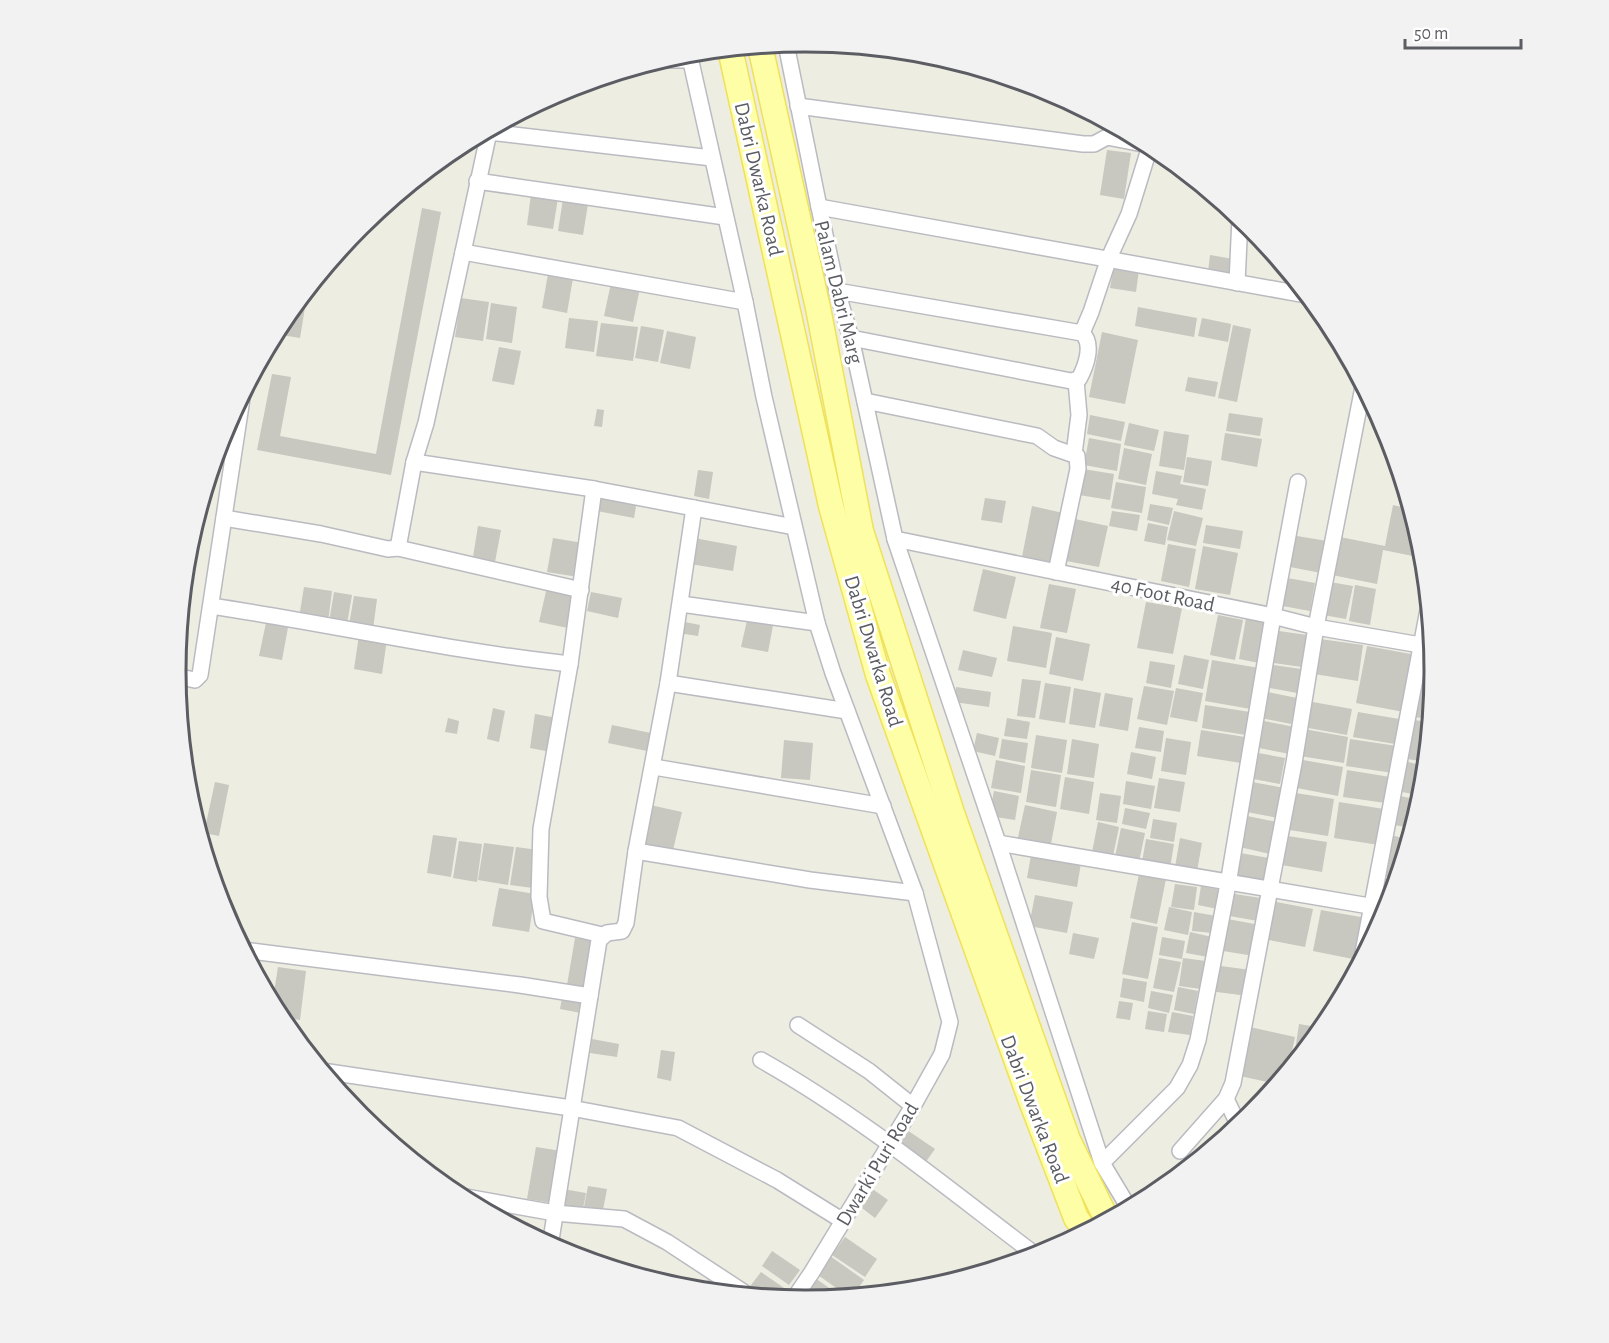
<svg xmlns="http://www.w3.org/2000/svg" width="1609" height="1343" font-family="'Alegreya Sans',sans-serif">
<style>
.building{fill:#c8c7c0}
.lines{fill:none;stroke-linecap:round;stroke-linejoin:round}
.street-casing{stroke:#babbc1;stroke-width:18}
.primary-casing{stroke:#f0e159;stroke-width:27}
.street{stroke:#fff;stroke-width:15}
.primary{stroke:#fdfea6;stroke-width:24}
.labels{text-anchor:middle;stroke-width:6;stroke-linejoin:round;paint-order:stroke}
.street-label{font-size:21px;fill:#5b5d63;stroke:#fff}
.rim{fill:none;stroke:#5b5d63;stroke-width:3}
</style>
<rect width="100%" height="100%" fill="#edede2"/>
<g class="building">
<polygon points="1107,150 1131,153 1124,199 1100,195"/>
<polygon points="531,194 558,198 553,229 527,225"/>
<polygon points="563,199 588,204 583,235 558,231"/>
<polygon points="422,208 441,212 391,475 257,450 272,374 291,377 280,436 376,454"/>
<polygon points="1210,255 1233,259 1230,275 1208,272"/>
<polygon points="1114,266 1139,270 1136,292 1110,288"/>
<polygon points="548,274 573,278 567,313 542,308"/>
<polygon points="611,283 640,288 633,322 604,316"/>
<polygon points="308,289 300,338 275,334 281,321"/>
<polygon points="461,298 489,302 483,341 455,337"/>
<polygon points="491,303 517,307 512,343 486,339"/>
<polygon points="1138,307 1197,318 1194,337 1135,326"/>
<polygon points="569,318 598,321 594,352 565,348"/>
<polygon points="1202,318 1231,324 1228,342 1198,336"/>
<polygon points="601,323 638,327 633,361 596,356"/>
<polygon points="1233,325 1251,329 1237,402 1218,398"/>
<polygon points="641,326 664,330 658,362 635,358"/>
<polygon points="667,331 696,337 690,369 660,363"/>
<polygon points="1102,332 1138,340 1125,404 1089,397"/>
<polygon points="499,347 521,351 514,385 492,381"/>
<polygon points="1188,377 1218,382 1215,397 1185,391"/>
<polygon points="597,409 604,410 602,427 594,426"/>
<polygon points="1229,413 1263,418 1260,436 1226,431"/>
<polygon points="1090,415 1125,422 1121,441 1087,434"/>
<polygon points="1129,423 1159,430 1154,451 1124,445"/>
<polygon points="1164,431 1189,435 1184,470 1159,466"/>
<polygon points="1225,433 1262,439 1257,467 1221,460"/>
<polygon points="1089,438 1121,444 1117,471 1084,465"/>
<polygon points="220,440 227,441 223,466 213,464"/>
<polygon points="1124,448 1152,454 1146,485 1118,479"/>
<polygon points="1187,457 1212,461 1208,486 1183,482"/>
<polygon points="1083,469 1114,474 1110,500 1079,495"/>
<polygon points="698,470 713,472 709,499 694,496"/>
<polygon points="1156,471 1182,476 1180,484 1206,489 1202,510 1176,505 1178,499 1152,494"/>
<polygon points="1116,482 1146,487 1142,513 1111,508"/>
<polygon points="600,493 637,500 634,518 597,511"/>
<polygon points="985,498 1006,501 1002,523 981,520"/>
<polygon points="1150,504 1173,508 1169,525 1147,520"/>
<polygon points="1393,505 1410,509 1423,558 1383,550 1377,584 1332,575 1340,537 1385,546"/>
<polygon points="1032,506 1063,513 1053,563 1022,557"/>
<polygon points="1112,511 1140,515 1137,531 1109,526"/>
<polygon points="1174,511 1203,518 1196,546 1167,540"/>
<polygon points="1075,519 1108,526 1099,567 1066,561"/>
<polygon points="1148,523 1168,527 1165,545 1144,541"/>
<polygon points="1206,525 1243,531 1240,549 1203,543"/>
<polygon points="478,526 501,530 495,562 473,557"/>
<polygon points="1291,535 1327,541 1321,573 1285,566"/>
<polygon points="553,538 583,543 578,577 547,572"/>
<polygon points="694,538 737,546 733,571 690,564"/>
<polygon points="1168,544 1196,549 1189,587 1161,581"/>
<polygon points="1203,546 1238,553 1230,595 1195,589"/>
<polygon points="983,569 1016,577 1006,619 973,611"/>
<polygon points="1282,577 1315,583 1310,611 1277,605"/>
<polygon points="1330,582 1353,586 1346,619 1323,615"/>
<polygon points="1049,584 1076,589 1067,633 1040,628"/>
<polygon points="1355,585 1376,589 1370,625 1349,621"/>
<polygon points="304,587 332,591 328,622 299,618"/>
<polygon points="547,587 576,594 568,628 539,622"/>
<polygon points="334,592 352,595 347,624 329,622"/>
<polygon points="591,592 622,598 618,618 587,611"/>
<polygon points="354,596 377,599 373,629 349,625"/>
<polygon points="1146,602 1182,608 1173,654 1137,648"/>
<polygon points="1218,615 1243,620 1235,660 1210,655"/>
<polygon points="748,616 774,620 768,652 741,647"/>
<polygon points="267,618 289,622 282,660 259,656"/>
<polygon points="1246,618 1266,622 1259,663 1239,659"/>
<polygon points="680,621 700,625 698,636 678,633"/>
<polygon points="1013,626 1052,633 1046,668 1007,661"/>
<polygon points="1272,630 1307,635 1302,667 1267,662"/>
<polygon points="359,635 387,639 382,674 354,669"/>
<polygon points="1056,637 1090,644 1083,681 1049,674"/>
<polygon points="1320,639 1363,645 1358,681 1314,674"/>
<polygon points="1367,646 1416,655 1404,712 1356,703"/>
<polygon points="963,650 997,658 992,677 958,670"/>
<polygon points="1184,655 1209,660 1203,689 1178,684"/>
<polygon points="1427,659 1433,660 1433,686 1423,685"/>
<polygon points="1212,660 1259,668 1251,709 1205,701"/>
<polygon points="1150,661 1175,665 1171,688 1146,683"/>
<polygon points="1267,664 1301,669 1297,693 1264,687"/>
<polygon points="1022,679 1041,681 1035,718 1017,716"/>
<polygon points="1045,683 1071,687 1065,723 1039,719"/>
<polygon points="1144,686 1174,691 1167,725 1137,719"/>
<polygon points="956,687 991,692 989,707 954,702"/>
<polygon points="1074,688 1101,693 1095,728 1069,724"/>
<polygon points="1176,688 1203,693 1197,722 1170,717"/>
<polygon points="1418,688 1432,690 1429,719 1414,717"/>
<polygon points="1262,691 1297,698 1291,724 1256,717"/>
<polygon points="1105,693 1133,698 1128,731 1099,726"/>
<polygon points="1307,701 1352,709 1347,735 1303,727"/>
<polygon points="1205,705 1250,712 1246,735 1202,728"/>
<polygon points="493,708 505,711 499,742 487,739"/>
<polygon points="1358,712 1405,720 1401,745 1353,737"/>
<polygon points="535,714 557,718 551,752 530,748"/>
<polygon points="448,718 459,721 457,734 445,732"/>
<polygon points="1007,718 1030,722 1027,739 1004,736"/>
<polygon points="1414,720 1429,722 1425,762 1408,759"/>
<polygon points="1264,721 1295,727 1290,754 1259,748"/>
<polygon points="612,725 651,733 647,751 608,743"/>
<polygon points="1139,727 1164,731 1161,752 1135,748"/>
<polygon points="1304,729 1348,737 1344,763 1300,756"/>
<polygon points="1201,730 1245,737 1241,763 1197,756"/>
<polygon points="977,733 999,738 995,756 973,751"/>
<polygon points="1036,735 1067,740 1062,773 1031,768"/>
<polygon points="1166,738 1191,742 1186,775 1161,771"/>
<polygon points="1002,739 1028,743 1025,763 999,758"/>
<polygon points="1072,739 1099,744 1094,778 1067,774"/>
<polygon points="1350,739 1397,746 1393,773 1346,766"/>
<polygon points="784,740 813,743 810,780 781,778"/>
<polygon points="1131,752 1156,757 1152,779 1127,774"/>
<polygon points="1253,752 1285,758 1280,784 1248,778"/>
<polygon points="1297,759 1343,767 1338,796 1292,787"/>
<polygon points="996,760 1025,766 1021,793 991,788"/>
<polygon points="1404,761 1425,766 1421,796 1398,791"/>
<polygon points="1031,770 1061,775 1056,807 1026,802"/>
<polygon points="1347,770 1390,777 1386,803 1343,797"/>
<polygon points="1065,777 1094,782 1089,814 1060,809"/>
<polygon points="1159,778 1185,782 1180,812 1154,808"/>
<polygon points="1126,781 1155,786 1151,809 1123,804"/>
<polygon points="1247,781 1284,788 1278,818 1241,811"/>
<polygon points="215,782 229,785 219,836 204,833"/>
<polygon points="994,791 1019,796 1015,820 989,816"/>
<polygon points="1289,792 1334,799 1328,836 1283,829"/>
<polygon points="1100,793 1121,796 1117,823 1096,820"/>
<polygon points="1400,796 1420,800 1412,828 1394,825"/>
<polygon points="1339,802 1384,809 1379,845 1334,838"/>
<polygon points="650,805 682,812 673,850 642,843"/>
<polygon points="1025,805 1057,812 1050,849 1017,842"/>
<polygon points="1125,808 1150,813 1146,829 1122,824"/>
<polygon points="1242,815 1277,822 1270,854 1235,846"/>
<polygon points="1153,819 1177,823 1174,842 1150,838"/>
<polygon points="1098,822 1119,827 1113,856 1092,852"/>
<polygon points="1121,828 1145,833 1139,862 1115,857"/>
<polygon points="433,835 457,838 451,877 427,873"/>
<polygon points="1281,835 1327,842 1322,872 1276,864"/>
<polygon points="1390,835 1408,839 1396,878 1383,876"/>
<polygon points="1180,838 1202,843 1197,871 1175,867"/>
<polygon points="1146,839 1174,844 1170,868 1142,862"/>
<polygon points="459,841 482,844 477,882 453,878"/>
<polygon points="484,843 514,847 508,885 478,880"/>
<polygon points="516,847 538,850 533,888 510,885"/>
<polygon points="1234,852 1269,858 1264,885 1230,879"/>
<polygon points="1031,855 1081,863 1077,887 1027,878"/>
<polygon points="1139,874 1166,879 1157,924 1130,918"/>
<polygon points="1381,878 1396,880 1387,908 1376,906"/>
<polygon points="1175,884 1197,887 1194,910 1171,907"/>
<polygon points="1201,886 1221,890 1218,909 1198,905"/>
<polygon points="499,888 535,894 529,932 492,926"/>
<polygon points="1228,893 1261,898 1258,921 1224,915"/>
<polygon points="1035,895 1073,902 1067,933 1029,926"/>
<polygon points="1271,901 1313,909 1305,947 1264,939"/>
<polygon points="1169,907 1192,912 1188,935 1164,930"/>
<polygon points="1321,910 1366,918 1358,960 1313,951"/>
<polygon points="1194,912 1216,916 1213,933 1192,931"/>
<polygon points="1222,918 1260,925 1254,956 1217,950"/>
<polygon points="1132,922 1158,927 1148,979 1122,974"/>
<polygon points="1190,932 1212,937 1208,957 1186,953"/>
<polygon points="1073,933 1099,938 1094,959 1069,954"/>
<polygon points="1162,937 1185,941 1182,959 1159,955"/>
<polygon points="575,938 594,941 587,988 567,985"/>
<polygon points="1159,958 1181,962 1174,992 1153,988"/>
<polygon points="1183,958 1206,961 1201,989 1179,986"/>
<polygon points="1213,965 1251,970 1248,996 1209,991"/>
<polygon points="278,967 306,971 300,1020 279,1017 272,1005"/>
<polygon points="1123,978 1147,982 1144,1002 1120,997"/>
<polygon points="1178,987 1198,991 1194,1014 1174,1010"/>
<polygon points="1151,991 1173,995 1169,1013 1148,1008"/>
<polygon points="563,993 584,997 581,1013 560,1009"/>
<polygon points="1119,1001 1133,1003 1130,1020 1116,1018"/>
<polygon points="1148,1011 1167,1014 1164,1032 1145,1029"/>
<polygon points="1172,1012 1193,1016 1190,1035 1168,1032"/>
<polygon points="1299,1024 1322,1028 1303,1052 1295,1051"/>
<polygon points="1250,1027 1295,1037 1288,1070 1277,1084 1240,1076"/>
<polygon points="592,1039 619,1044 617,1057 590,1053"/>
<polygon points="661,1050 675,1052 671,1081 657,1078"/>
<polygon points="907,1130 935,1149 925,1163 897,1143"/>
<polygon points="536,1147 561,1151 552,1203 527,1199"/>
<polygon points="588,1186 607,1189 603,1210 584,1207"/>
<polygon points="871,1188 888,1200 875,1218 858,1205"/>
<polygon points="563,1189 586,1193 582,1214 558,1210"/>
<polygon points="845,1237 877,1259 865,1277 832,1255"/>
<polygon points="772,1251 800,1270 789,1285 762,1266"/>
<polygon points="830,1256 864,1280 853,1296 849,1297 818,1275"/>
<polygon points="761,1272 790,1292 785,1299 758,1296 748,1289"/>
<polygon points="815,1278 842,1297 809,1301 802,1296"/>
<polygon points="708,1279 730,1294 701,1291"/>
</g>
<g class="lines">
<g class="street-casing">
<g id="street">
<polyline points="786,44 819,207 837,291 851,338 895,539 998,843 1102,1163 1129,1208"/>
<polyline points="689,53 745,302 764,397 817,623 833,673 915,893 950,1022 942,1054 913,1106 812,1272 793,1300"/>
<polyline points="664,60 691,60"/>
<polyline points="798,106 1083,144 1094,144 1107,137 1148,145"/>
<polyline points="477,181 725,217"/>
<polyline points="819,207 1306,295"/>
<polyline points="463,252 745,302"/>
<polyline points="1237,283 1240,218"/>
<path d="M837 291 1082 333C1094 344 1086 366 1079 379L1071 381 851 338"/>
<polyline points="1082,333 1091,312 1109,258 1129,214 1150,146"/>
<polyline points="865,401 1037,436 1054,448 1077,456 1078,469 1056,572"/>
<polyline points="1074,454 1079,415 1076,381"/>
<polyline points="594,489 794,527"/>
<polyline points="224,518 321,534 388,549 398,548 581,590"/>
<polyline points="895,539 1273,616 1316,627 1432,647"/>
<polyline points="398,548 414,462"/>
<polyline points="681,604 817,623"/>
<path d="M211 606C331 624 449 651 570 664"/>
<polyline points="175,676 195,680 200,675 243,392"/>
<polyline points="668,683 847,711"/>
<polyline points="654,767 883,806"/>
<polyline points="998,843 1387,909"/>
<polyline points="636,851 810,880 915,893"/>
<polyline points="602,935 543,921 539,897 541,829 570,664 594,489 414,462 426,423 489,132 712,158"/>
<polyline points="243,950 520,985 590,996 550,1246"/>
<polyline points="1362,958 1428,610"/>
<polyline points="590,996 599,940 607,933 622,931 626,923 636,851 668,683 694,508"/>
<polyline points="798,1025 869,1071 913,1106"/>
<path d="M761 1060C859 1115 947 1188 1037 1256"/>
<polyline points="322,1071 571,1108 678,1128 777,1180 843,1221"/>
<polyline points="1226,1099 1239,1126"/>
<polyline points="1180,1151 1226,1099 1233,1083 1294,763 1316,627 1363,387"/>
<polyline points="1102,1163 1177,1088 1190,1065 1198,1040 1228,884 1273,616 1298,482"/>
<polyline points="455,1195 555,1213 624,1219 667,1242 748,1295"/>
</g>
</g>
<g class="primary-casing">
<g id="primary">
<polyline points="760,46 818,308 861,531 952,813 1068,1140 1107,1220"/>
<polyline points="730,49 831,506 878,675 1031,1101 1076,1218 1086,1232"/>
</g>
</g>
<use href="#street" class="street"/>
<use href="#primary" class="primary"/>
</g>
<g class="labels">
<g class="street-label">
<text transform="translate(759 179) rotate(77)" y="7">Dabri Dwarka Road</text>
<text transform="translate(839 292) rotate(76)" y="7">Palam Dabri Marg</text>
<text transform="translate(1163 594) rotate(12)" y="7">40 Foot Road</text>
<text transform="translate(874 651) rotate(73)" y="7">Dabri Dwarka Road</text>
<text transform="translate(1035 1109) rotate(69)" y="7">Dabri Dwarka Road</text>
<text transform="translate(877 1164) rotate(-59)" y="7">Dwarki Puri Road</text>
</g>
</g>
<path d="M0 0H1609V1343H0ZM186 671a619 619 0 1 1 1238 0a619 619 0 1 1-1238 0Z" fill="#f2f2f3" fill-rule="evenodd"/>
<path class="rim" d="M186 671a619 619 0 1 1 1238 0a619 619 0 1 1-1238 0Z"/>
<path d="M1405 39v9h116v-9" fill="none" stroke="#5b5d63" stroke-width="3"/>
<text x="1414" y="39" font-size="18" fill="#5b5d63" stroke="#ffffff" stroke-width="4.5" paint-order="stroke">50 m</text>
</svg>
